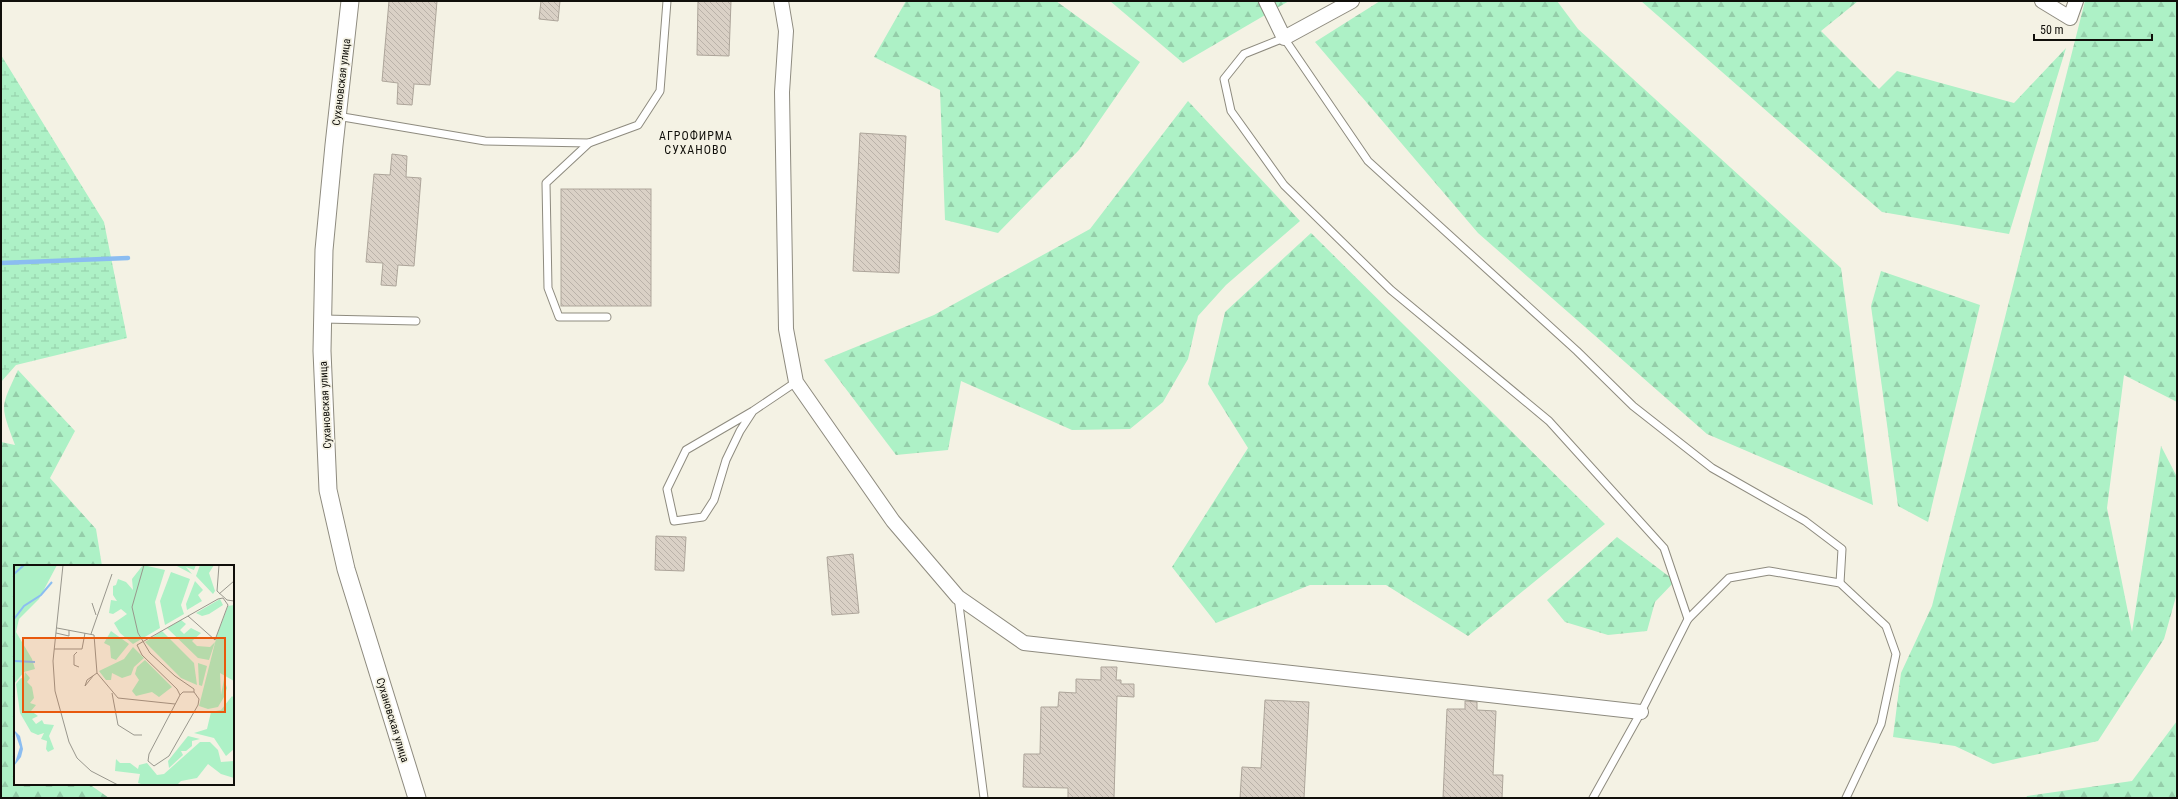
<svg xmlns="http://www.w3.org/2000/svg" width="2178" height="799" font-family="'Roboto Condensed',sans-serif">
<style>
.forest{fill:url(#forest-firs)}
.wetland{fill:url(#wetland-marsh)}
.lines{fill:none;stroke-linecap:round;stroke-linejoin:round}
.stream{stroke:#8bbdf1;stroke-width:4.5}
.building{fill:url(#building-back-hatch);stroke:#ada59a}
.service-casing{stroke:#8e8b7f;stroke-width:9}
.minor-casing{stroke:#8e8b7f;stroke-width:16}
.tertiary-casing{stroke:#8e8b7f;stroke-width:19}
.service{stroke:#fff;stroke-width:7}
.minor{stroke:#fff;stroke-width:14}
.tertiary{stroke:#fff;stroke-width:17}
.labels{text-anchor:middle;stroke-width:3.5;stroke-linejoin:round;paint-order:stroke}
.street-label{font-size:11px;fill:#100f0a;stroke:#f4f2e4}
.neighbourhood-label{font-size:12px;letter-spacing:1px;fill:#100f0a;stroke:#f4f2e4}
.inset-river{fill:none;stroke:#8bbdf1;stroke-width:2}
.inset-road{fill:none;stroke:#99978d;stroke-width:1}
.view{fill:#e8590c;fill-opacity:0.15;stroke:#e8590c;stroke-width:2}
.inset-edge{fill:none;stroke:#100f0a;stroke-width:2}
</style>
<defs>
<pattern id="forest-firs" width="22" height="20" patternUnits="userSpaceOnUse"><rect width="22" height="20" fill="#adf1c6"/><path d="M5 1l3.5 6h-7zM16 11l3.5 6h-7z" fill="#94cda9"/></pattern>
<pattern id="wetland-marsh" width="20" height="14" patternUnits="userSpaceOnUse"><rect width="20" height="14" fill="#adf1c6"/><path d="M1 5h8M5 5V1M11 12h8M15 12V8" fill="none" stroke="#94cda9"/></pattern>
<pattern id="building-back-hatch" width="6" height="6" patternUnits="userSpaceOnUse"><rect width="6" height="6" fill="#dad1c6"/><path d="M-1 5l2 2M0 0l6 6M5-1l2 2" fill="none" stroke="#bab2a9"/></pattern>
</defs>
<rect width="100%" height="100%" fill="#f4f2e4"/>
<g class="forest">
<polygon points="906,1 1056,1 1140,62 1079,150 998,233 945,220 940,90 874,57"/>
<polygon points="1110,1 1289,1 1183,63"/>
<polygon points="1380,1 1557,1 1578,29 1841,268 1873,505 1707,434 1478,233 1315,42"/>
<polygon points="1641,1 1858,1 1821,31 1879,89 1897,71 2014,103 2066,48 2009,234 1882,212"/>
<polygon points="2085,1 2177,1 2177,402 2124,375 2107,508 2132,632 2161,446 2177,477 2177,593 2164,639 2098,741 1993,764 1955,746 1893,737 1901,673 1932,606"/>
<polygon points="1188,101 1300,221 1226,285 1198,316 1188,359 1163,402 1130,429 1072,430 961,381 948,450 896,455 824,360 934,315 1090,229"/>
<polygon points="1311,233 1605,524 1468,636 1386,585 1310,585 1216,623 1172,567 1248,448 1208,384 1225,312"/>
<polygon points="1881,271 1980,305 1928,522 1898,506 1871,306"/>
<path d="M18 370 75 431 50 478 96 529 102 566H15V784H89L109 798H1V442L15 445C0 404 0 409 18 370Z"/>
<polygon points="1617,537 1675,581 1655,602 1647,631 1608,635 1565,622 1547,600"/>
<polygon points="2177,721 2177,798 2026,798 2027,796 2132,781"/>
</g>
<polygon class="wetland" points="1,55 104,222 127,338 16,365 1,382"/>
<g class="lines">
<polyline class="stream" points="1,263 128,258"/>
</g>
<g class="building">
<polygon points="389,1 437,1 430,85 414,84 412,105 397,104 398,83 382,81"/>
<polygon points="541,1 560,1 558,21 539,19"/>
<polygon points="698,1 731,1 729,56 697,55"/>
<polygon points="860,133 906,136 899,273 853,271"/>
<polygon points="392,154 407,156 406,177 421,178 414,266 398,265 396,286 381,285 383,263 366,262 374,174 390,175"/>
<rect x="561" y="189" width="90" height="117"/>
<polygon points="656,536 686,537 684,571 655,570"/>
<polygon points="853,554 859,613 832,615 827,557"/>
<polygon points="1101,667 1117,667 1116,680 1121,680 1121,684 1134,684 1134,697 1117,696 1114,798 1068,798 1068,788 1023,787 1024,754 1040,754 1041,707 1058,707 1059,692 1076,693 1076,679 1101,680"/>
<polygon points="1265,700 1309,702 1304,798 1240,798 1242,767 1261,768"/>
<polygon points="1465,701 1477,702 1477,710 1496,711 1493,775 1503,775 1502,798 1443,798 1447,709 1465,709"/>
</g>
<g class="lines">
<g class="service-casing">
<g id="service">
<polyline points="337,116 485,141 589,143 638,125 660,91 667,1"/>
<polyline points="589,143 546,183 548,288 559,317 607,317"/>
<polyline points="323,319 416,321"/>
<polyline points="753,411 740,431 726,460 714,500 703,517 674,521 667,489 686,450 753,411 796,382"/>
<polyline points="958,597 984,798"/>
<polyline points="1688,619 1664,548 1549,421 1391,290 1284,185 1231,111 1224,79 1244,54 1284,38 1368,161 1577,351 1633,406 1712,468 1805,521 1842,549 1840,583"/>
<polyline points="1593,798 1641,712 1688,619 1729,578 1769,571 1840,583 1886,626 1896,654 1881,724 1846,798"/>
</g>
</g>
<g class="minor-casing">
<g id="minor">
<polyline points="781,1 786,31 782,92 786,329 796,382 893,521 958,597 1024,643 1641,712"/>
<polyline points="1266,1 1284,38 1352,1"/>
<polyline points="2042,1 2070,18 2076,1"/>
</g>
</g>
<g class="tertiary-casing">
<polyline id="tertiary" points="350,1 334,145 324,250 322,351 328,490 346,569 417,798"/>
</g>
<use href="#service" class="service"/>
<use href="#minor" class="minor"/>
<use href="#tertiary" class="tertiary"/>
</g>
<g class="labels">
<g class="street-label">
<text transform="translate(341 82) rotate(-83)" y="4">Сухановская улица</text>
<text transform="translate(325 405) rotate(-93)" y="4">Сухановская улица</text>
<text transform="translate(393 720) rotate(73)" y="4">Сухановская улица</text>
</g>
<g class="neighbourhood-label">
<text x="696" y="140">АГРОФИРМА<tspan x="696" dy="14">СУХАНОВО</tspan></text>
</g>
</g>
<g transform="translate(14 565)">
<rect width="220" height="220" fill="#f4f2e4"/>
<path d="M129 0 151 5 141 37 146 63 119 79 106 68 100 58 113 49 107 44 99 49 95 48 97 35 103 36 99 30V21L102 20 104 14 112 17 119 25 118 14ZM161 0H182L180 5 172 2 178 9ZM186 0H200L195 8 201 26 199 29 182 11ZM157 7 176 14 167 40 170 49 151 60 146 36ZM181 16 189 25 184 30 188 36 173 45 172 39ZM206 34 209 40 195 49 188 51 182 48ZM220 40V116L206 108 207 130 210 114 213 123 210 132 204 142 194 144 185 141 203 70 214 41ZM167 55 172 59 166 65 170 69 177 63 187 68 178 76 183 81 196 82 201 77 195 95 184 93 153 63ZM97 66 115 79 102 95 97 93 96 81 90 78ZM148 66 180 98 183 120 167 113 131 77ZM119 82 130 93 120 102 117 110 108 113 98 108 97 115H92L85 106 110 94ZM131 95 158 122 145 132 138 127 122 131 118 126 125 115 121 109 123 102ZM184 98 193 101 188 121 185 120ZM11 107 16 113 13 117 18 122 20 133 16 138 22 140 17 146 24 151 18 154 22 159 28 155 30 159 40 160 35 171 40 184 34 187 32 184 33 176 27 174 30 168 24 170 17 167 6 148 2 119 7 113 10 114ZM218 131 220 133V184L212 191 200 173 180 168 193 164 197 147 207 145ZM174 171 186 174 178 176V181L172 186H167L169 190 155 203 154 196ZM186 177H196L204 185 207 197 220 196V213L207 209 194 199 183 213 167 216 163 220H130L124 218 126 209 101 206 102 194 106 198H116L124 204 125 200 133 198 143 210 150 209Z" fill="#adf1c6"/>
<path d="M0 0H43L25 34 5 54 2 67 18 94 21 104 10 107 0 119V133Z" fill="#adf1c6"/>
<path d="M0 165 6 171 9 184 7 192 0 201 6 182Z" fill="#8bbdf1"/>
<path class="inset-river" d="M0 9 10 0M0 54 10 41 27 30 38 17M0 96 21 97"/>
<path class="inset-road" d="M49 0 39 96 41 126 55 177 63 193 77 206 104 220M130 0 118 42 124 68 136 88 161 111 180 124V127M205 0 203 26 213 35 220 36M205 29 220 16M78 38 82 50M174 51 201 75 214 40M43 63 80 70 83 108 104 133 161 139M42 68 55 71V65M77 69 98 9M40 84H68L71 68M63 87 60 90V100L65 102M79 111 71 121 73 115 83 108M98 128 104 160 120 170H128M166 130 169 127H180L185 134 184 140 155 191 140 201 134 196 135 189 166 130 163 124 128 90 123 80 204 34 209 33 214 40"/>
<path class="view" d="M9 73H211V147H9Z"/>
<rect width="220" height="220" class="inset-edge"/>
</g>
<rect width="2178" height="799" fill="none" stroke="#100f0a" stroke-width="4"/>
<path d="M2034 34v6h118v-6" fill="none" stroke="#100f0a" stroke-width="2"/>
<text x="2040" y="34" font-size="12" fill="#100f0a" stroke="#f4f2e4" stroke-width="3" paint-order="stroke">50 m</text>
</svg>
